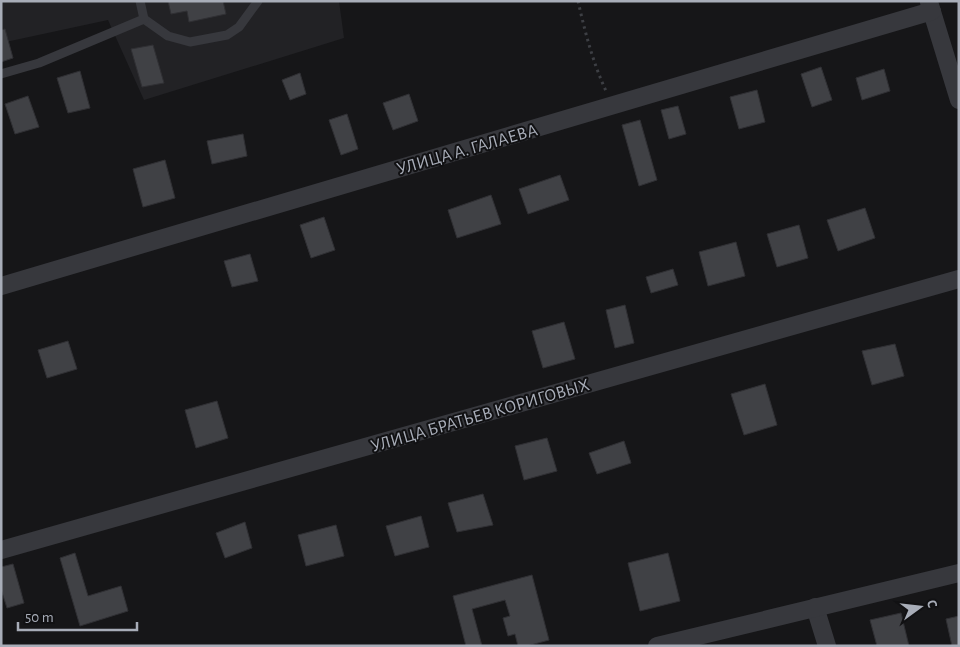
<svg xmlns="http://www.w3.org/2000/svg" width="960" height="647" font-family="'Alegreya Sans',sans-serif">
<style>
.built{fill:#222225}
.building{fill:#404145;stroke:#303034}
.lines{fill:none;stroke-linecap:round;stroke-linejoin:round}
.path{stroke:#3d3f44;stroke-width:3;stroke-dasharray:2.5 4;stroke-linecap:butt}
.lane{stroke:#37383d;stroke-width:9}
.street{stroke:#37383d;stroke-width:18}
.labels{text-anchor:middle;stroke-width:4;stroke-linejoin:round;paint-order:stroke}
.street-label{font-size:18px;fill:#a8adb8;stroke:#111113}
</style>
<rect width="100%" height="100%" fill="#161618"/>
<polygon class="built" points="1,1 339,1 344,38 144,100 108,20 1,43"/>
<g class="building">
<polygon points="168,1 223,1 226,14 189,22 187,11 171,14"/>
<polygon points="5,29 13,58 1,62 1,30"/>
<polygon points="153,45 164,83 142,87 131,49"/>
<polygon points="821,67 832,100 812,107 801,74"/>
<polygon points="884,69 890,91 862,100 856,78"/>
<polygon points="80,71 90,108 68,113 57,78"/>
<polygon points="300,73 306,94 290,100 282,80"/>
<polygon points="757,90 765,122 739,129 730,97"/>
<polygon points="409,94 418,121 393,130 383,103"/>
<polygon points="28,96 39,127 15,134 5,104"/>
<polygon points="678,106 686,134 669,139 661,110"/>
<polygon points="347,114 358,149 341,155 329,120"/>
<polygon points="640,120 657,180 639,186 622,125"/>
<polygon points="243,134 247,156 212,164 207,141"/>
<polygon points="165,160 175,198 143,207 133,169"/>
<polygon points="560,175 569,200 528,214 519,189"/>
<polygon points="491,195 501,224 457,238 448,210"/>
<polygon points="865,208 875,238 838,251 827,220"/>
<polygon points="324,217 335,250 311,258 300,225"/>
<polygon points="799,225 808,258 777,267 767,234"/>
<polygon points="736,242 745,276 708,286 699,252"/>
<polygon points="250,254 258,281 232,287 224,261"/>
<polygon points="673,269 678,285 651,293 646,277"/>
<polygon points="625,305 634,343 615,348 606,310"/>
<polygon points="564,322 575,359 543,368 532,331"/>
<polygon points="68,341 77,369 47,378 38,350"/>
<polygon points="895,344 904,376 872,385 862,351"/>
<polygon points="765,384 777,425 744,435 731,394"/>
<polygon points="217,401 228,438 196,448 185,410"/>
<polygon points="547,438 557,471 524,480 515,446"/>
<polygon points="624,441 631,463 597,474 589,453"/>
<polygon points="483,494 493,525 457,532 448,503"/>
<polygon points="421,516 429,547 395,556 386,526"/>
<polygon points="245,522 252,548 225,558 216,533"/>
<polygon points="336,525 344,556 306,566 298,535"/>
<polygon points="75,553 88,596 121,586 128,611 80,626 60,558"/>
<polygon points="668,553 680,601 640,611 628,563"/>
<polygon points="13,564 24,603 7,608 1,589 1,567"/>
<polygon points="532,575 549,640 527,646 518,646 515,634 508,636 503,618 510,616 505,600 472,609 482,646 466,646 453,596"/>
<polygon points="901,613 909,646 877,646 870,620"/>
<polygon points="959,616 959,645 952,646 946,619"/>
</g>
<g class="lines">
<path class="path" d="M578 1C585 32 593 63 606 91"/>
<g class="lane">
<polyline points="144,19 168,36 190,42 227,35 239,27 258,1"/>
<polyline points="1,74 39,63 144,19 140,1"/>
</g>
<g class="street">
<polyline points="929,2 959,100"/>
<polyline points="1,286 932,11"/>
<polyline points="1,550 959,279"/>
<polyline points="815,607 827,646"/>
<polyline points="657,646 959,573"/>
</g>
</g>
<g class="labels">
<g class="street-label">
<text transform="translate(467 149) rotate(-16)" y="6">УЛИЦА А. ГАЛАЕВА</text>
<text transform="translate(480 415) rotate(-16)" y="6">УЛИЦА БРАТЬЕВ КОРИГОВЫХ</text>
</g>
</g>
<rect width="960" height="647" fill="none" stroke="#a8adb8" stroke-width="5"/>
<g transform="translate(920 607) rotate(75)" stroke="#111113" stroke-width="4" paint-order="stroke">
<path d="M0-4L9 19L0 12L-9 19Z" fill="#a8adb8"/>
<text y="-8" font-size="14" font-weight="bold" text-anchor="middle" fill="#a8adb8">С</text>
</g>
<path d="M18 622v8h119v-8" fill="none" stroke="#a8adb8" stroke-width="2.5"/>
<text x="25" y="622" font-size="15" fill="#a8adb8" stroke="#111113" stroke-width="4" paint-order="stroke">50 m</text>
</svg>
